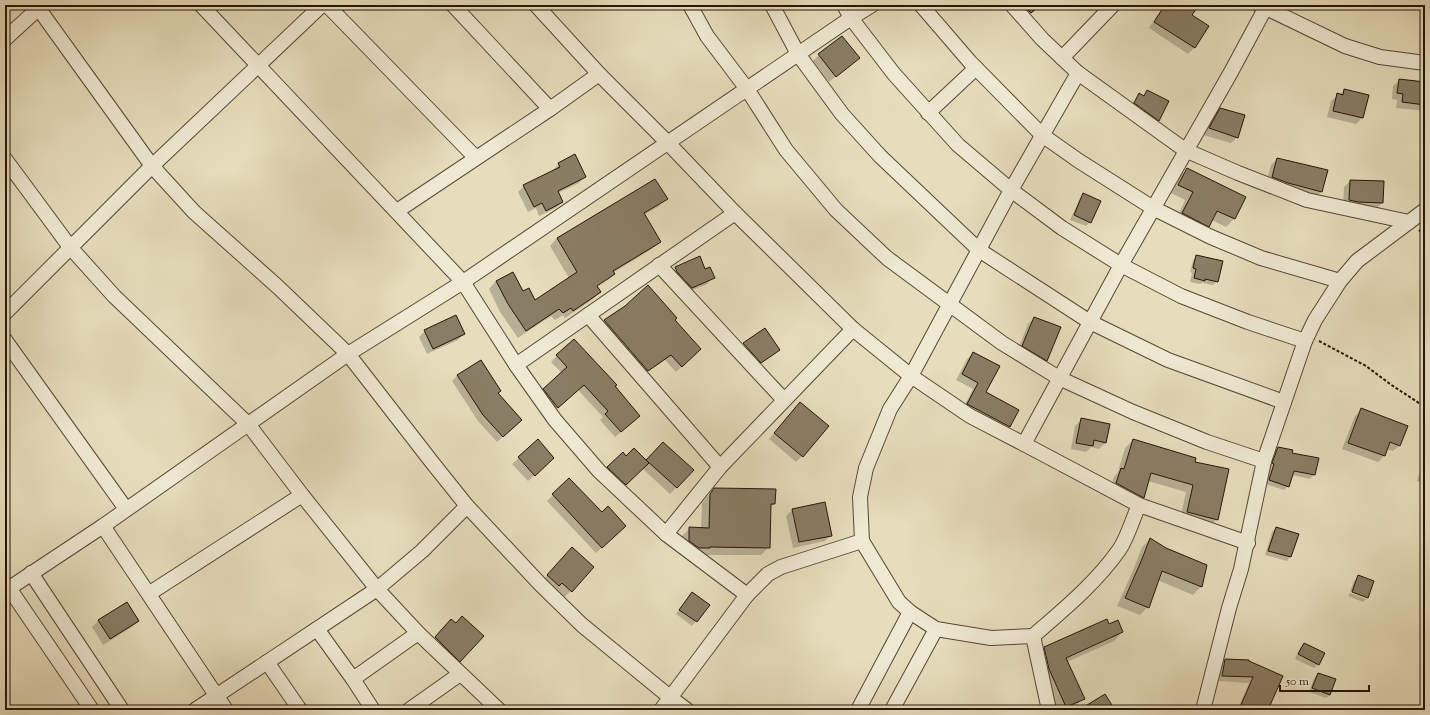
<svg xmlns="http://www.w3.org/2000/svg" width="1430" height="715" font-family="'Sorts Mill Goudy',serif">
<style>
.shadow{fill:#0003;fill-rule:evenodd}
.building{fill:#897d65;stroke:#251507}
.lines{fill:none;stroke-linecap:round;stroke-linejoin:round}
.street-casing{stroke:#554734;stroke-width:16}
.path{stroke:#251507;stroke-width:2;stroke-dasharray:3 2;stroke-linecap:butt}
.street{stroke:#efe9d3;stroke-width:14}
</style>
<rect width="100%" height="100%" fill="#e6ddbc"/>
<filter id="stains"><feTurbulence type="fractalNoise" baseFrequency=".005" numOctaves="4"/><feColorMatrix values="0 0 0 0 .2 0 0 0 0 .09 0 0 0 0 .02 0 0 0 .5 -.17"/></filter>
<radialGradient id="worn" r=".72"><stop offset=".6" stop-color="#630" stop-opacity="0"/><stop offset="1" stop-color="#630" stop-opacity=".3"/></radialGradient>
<g class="shadow">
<polygon points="1006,5 1041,5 1022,21"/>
<polygon points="1164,5 1198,5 1191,15 1208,26 1194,48 1188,54 1149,28"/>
<polygon points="819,55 858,58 829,82 813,61"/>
<polygon points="1400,80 1425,83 1425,111 1396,108 1397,100 1392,99 1393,86"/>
<polygon points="1345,90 1362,118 1356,124 1327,117 1331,101"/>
<polygon points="1148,91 1158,120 1152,126 1129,110 1134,101 1140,94 1142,96"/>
<polygon points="1221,109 1237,137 1231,143 1203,135 1214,115"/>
<polygon points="1277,159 1322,191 1315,198 1266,183 1271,165"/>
<polygon points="559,164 585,176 579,183 558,193 562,202 556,208 539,216 536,208 528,212 518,192 524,186 553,171 553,170"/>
<polygon points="1187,169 1245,198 1234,219 1226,227 1212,220 1208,226 1200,234 1175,222 1185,200 1171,193 1179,177"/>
<polygon points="1350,181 1382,203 1376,209 1343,206 1344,187"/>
<polygon points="1084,194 1090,222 1086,226 1070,220 1080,198"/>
<path d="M666 199 659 206 644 215 660 242 652 249 613 273 614 274 606 282 597 288 600 292 592 300 565 318 563 315 555 320 551 316 518 338 500 312 489 289 496 281 522 292 534 302 569 278 550 246 557 238ZM607 279V281L594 290 592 288Z"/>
<polygon points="1197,256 1217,281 1213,285 1202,283 1200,284 1190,282 1192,273 1190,272 1193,260"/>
<polygon points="676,268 705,270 713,277 707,284 685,293 669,274"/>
<polygon points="625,307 674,320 694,355 676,372 665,360 641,376 599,326 605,321"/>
<polygon points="1034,318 1047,360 1041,366 1017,352 1028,324"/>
<polygon points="764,330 778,350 772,356 754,368 738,350 744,344"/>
<polygon points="425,331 464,334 458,340 427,354 419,337"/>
<polygon points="974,353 984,393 1018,410 1009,427 1003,433 962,410 973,389 956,380 967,359"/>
<polygon points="557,356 614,386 633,422 615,437 600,420 603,417 578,390 552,413 538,395 562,373 551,362"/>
<polygon points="481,361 500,391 498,394 515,425 497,442 478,421 452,381 457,376"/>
<polygon points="794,409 802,456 796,462 769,439"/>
<polygon points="1361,410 1400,445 1393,451 1387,449 1384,456 1378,462 1342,449 1355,416"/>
<polygon points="1082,419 1106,442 1099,449 1091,447 1086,452 1071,449 1075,426"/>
<polygon points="1133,440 1194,463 1217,519 1209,527 1180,520 1186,492 1148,481 1143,497 1136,505 1110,491 1114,477 1118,472 1125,448"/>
<polygon points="538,441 547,464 528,481 512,464"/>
<polygon points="1278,448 1291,453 1314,475 1310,479 1292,475 1288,486 1284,490 1265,484 1271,467 1269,467 1274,452"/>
<polygon points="657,449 692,470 670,494 642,468 619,490 602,474 623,454 626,457 646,461"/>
<polygon points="1425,458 1425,483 1417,481 1422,462"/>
<polygon points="569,479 619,532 596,553 547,501"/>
<polygon points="714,489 774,504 769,508 769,547 761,555 703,555 681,549 681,537 690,528 701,528 702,503"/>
<polygon points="792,510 831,535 825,541 793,548 786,516"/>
<polygon points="1276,528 1297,534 1290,557 1287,561 1265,555 1272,532"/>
<polygon points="1150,539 1166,549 1205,565 1201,587 1193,595 1157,580 1148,607 1140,615 1117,606 1134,568 1142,547"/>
<polygon points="566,555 593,567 565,597 555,589 553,591 542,581"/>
<polygon points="1358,577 1373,582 1366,599 1366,597 1350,591 1354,581"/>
<polygon points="1350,593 1366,599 1363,602 1348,596"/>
<polygon points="688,598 708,605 692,626 676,614"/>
<polygon points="127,603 138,621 132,627 103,645 92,627 98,621"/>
<polygon points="455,624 460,661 454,667 429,644 445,626"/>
<polygon points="1108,626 1122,632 1114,641 1067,662 1083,698 1075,707 1068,710 1056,710 1036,656 1045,648"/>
<polygon points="1304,644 1323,654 1318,664 1314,668 1295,659 1300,648"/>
<polygon points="1225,660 1248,661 1267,710 1237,710 1249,683 1217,681 1220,665"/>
<polygon points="1318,674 1330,695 1326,698 1309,692 1314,678"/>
</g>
<g class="building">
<polygon points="1023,5 1041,5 1031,13"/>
<polygon points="1165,5 1199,5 1192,15 1209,26 1195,48 1154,22"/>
<polygon points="842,36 860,58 836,77 818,54"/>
<polygon points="1399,79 1425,82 1425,105 1402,102 1403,94 1397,93"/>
<polygon points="1344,89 1369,95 1363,118 1333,111 1337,93 1343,95"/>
<polygon points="1147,90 1169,101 1159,121 1134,103 1139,93 1144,96"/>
<polygon points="1220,108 1245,115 1238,138 1209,128"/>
<polygon points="575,154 586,177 558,191 563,202 546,211 542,203 534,207 523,185 560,167 558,163"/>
<polygon points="1277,158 1328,170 1322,192 1288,183 1272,177"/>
<polygon points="1187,168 1246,197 1235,219 1217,211 1209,227 1182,213 1193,192 1178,185"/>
<polygon points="655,179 668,199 644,213 661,242 613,271 615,274 597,286 601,292 573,311 571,308 563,313 559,309 526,331 508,304 496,281 513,272 523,291 529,288 535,300 577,272 557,238"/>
<polygon points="1350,180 1384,181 1383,203 1358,202 1349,200"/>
<polygon points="1083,193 1101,201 1091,223 1074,215"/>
<polygon points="1196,255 1223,261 1218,282 1205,279 1205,281 1194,278 1196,269 1193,268"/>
<polygon points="700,256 705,269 710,267 715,278 692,288 677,272 675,267"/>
<polygon points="648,285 677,318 675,320 701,349 682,367 671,355 648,371 604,320 625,306"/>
<polygon points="456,315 465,334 433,349 424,330"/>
<polygon points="1034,317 1061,327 1047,361 1022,346"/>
<polygon points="765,328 780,350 761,363 743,343"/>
<polygon points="574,339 617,385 615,386 640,416 621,432 605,414 608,411 584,385 558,408 543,389 567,367 556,355"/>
<polygon points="973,352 1000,366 986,392 1019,410 1010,427 967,404 978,383 962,374"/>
<polygon points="481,360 501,391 498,393 522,420 503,437 483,415 457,375"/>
<polygon points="800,402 829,426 803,457 774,433"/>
<polygon points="1361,408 1408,426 1400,446 1390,442 1385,456 1348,443"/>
<polygon points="1081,418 1110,424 1106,443 1094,440 1093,446 1076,443"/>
<polygon points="538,439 554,458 535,476 518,457"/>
<polygon points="1133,439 1196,458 1195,462 1229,469 1218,520 1187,512 1193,485 1151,473 1144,498 1116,483 1121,468 1124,469"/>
<polygon points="663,442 694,470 677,488 646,460"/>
<polygon points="1278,447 1293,450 1292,453 1319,458 1315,475 1294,471 1289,487 1269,480 1274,464 1272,463"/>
<polygon points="634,448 649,463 626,485 607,467 623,452 626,456"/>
<polygon points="569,478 602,512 608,506 626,526 602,548 552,494"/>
<polygon points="714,488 776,489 775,504 771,504 770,548 710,547 710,548 699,548 689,541 689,527 709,528 710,494"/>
<polygon points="825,502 832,536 799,542 792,509"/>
<polygon points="1276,527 1299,534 1291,557 1268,551"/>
<polygon points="1150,538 1166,548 1207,565 1202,587 1162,571 1149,608 1125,598 1142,559"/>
<polygon points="572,547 594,567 572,592 562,583 559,586 547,575"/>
<polygon points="1358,575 1374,581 1368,598 1352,592"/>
<polygon points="692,592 710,605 697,622 679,610"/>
<polygon points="127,602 139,621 110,639 98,620"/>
<polygon points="462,616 484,636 460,662 435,637 451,619 456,623"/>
<polygon points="1107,619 1109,624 1118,620 1123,632 1066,658 1085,699 1066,707 1049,669 1044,647"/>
<polygon points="1304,643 1325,653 1319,665 1298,654"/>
<polygon points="1225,659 1249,660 1249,661 1283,676 1268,710 1252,710 1241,705 1253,677 1222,676"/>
<polygon points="1318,673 1336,679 1330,695 1312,688"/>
<polygon points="1105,694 1115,710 1079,710"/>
</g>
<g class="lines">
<g class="street-casing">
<g id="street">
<polyline points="36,5 152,166 194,212 278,287 348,354 431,461 467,506 540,584 582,625 671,698 687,710"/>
<polyline points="201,5 463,282 516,365 555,420 599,471 666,534 747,595 661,710"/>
<polyline points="327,5 476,158"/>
<polyline points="453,5 550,109"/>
<polyline points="536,5 599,74 668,143 735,213 853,329 911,376 970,416 1024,444"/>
<polyline points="690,5 707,36 747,89 786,150 836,210 887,258 1002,343 1059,378 1133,412 1207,442 1264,461"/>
<polyline points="772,5 798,54 842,114 880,156 979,250 1090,322 1168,360 1284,402"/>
<polyline points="844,5 851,18 894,74 958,145 1011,190 1062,228 1121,265 1181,296 1248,322 1305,341"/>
<polyline points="921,5 970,62 1042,135 1079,161 1153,208 1211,237 1261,258 1340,281"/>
<polyline points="1012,5 1042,39 1078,73 1011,190 911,376 890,409 866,468 860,497 862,541 899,602 910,612 936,629 991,638 1033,636"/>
<polyline points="1260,5 1345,46 1380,57 1425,63"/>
<polyline points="5,39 42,5"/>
<polyline points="1062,58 1113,5"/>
<polyline points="1078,73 1185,150 1238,173 1307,200 1409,222"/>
<polyline points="928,113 976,68"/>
<polyline points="5,159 70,247 114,296 248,424 302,495 377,589 418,633 499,710"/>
<polyline points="397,211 550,109 599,74"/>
<polyline points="659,265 784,400"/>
<polyline points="5,313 152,166 322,5"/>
<polyline points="588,315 720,467"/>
<polyline points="5,340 126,509"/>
<polyline points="516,365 735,213"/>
<polyline points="1139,505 1024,444 1121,265 1231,72 1267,5"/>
<polyline points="103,526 226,710"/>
<polyline points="666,534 720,467 853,329"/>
<polyline points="31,573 122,710"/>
<polyline points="9,588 92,710"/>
<polyline points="5,591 103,526 348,354 463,282 851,18 872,5"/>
<polyline points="150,593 302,495"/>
<polyline points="747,595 768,574 781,567 862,541"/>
<polyline points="317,629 353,679 373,710"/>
<polyline points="267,662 300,710"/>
<polyline points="353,679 418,633"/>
<polyline points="195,710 377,589 422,551 467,506"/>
<polyline points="409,710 460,674"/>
<polyline points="858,710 910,612"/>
<polyline points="892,710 936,629"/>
<path d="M1049 710 1033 636C1063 610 1096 583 1119 550 1127 539 1133 518 1139 505L1248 543"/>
<polyline points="1203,710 1229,608 1241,569 1264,461 1305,341 1315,320 1340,281 1357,261 1425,210"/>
</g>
</g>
<g class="path">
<polyline points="1419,230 1425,236"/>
<polyline points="1319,341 1366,366 1390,384 1425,407"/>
</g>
<use href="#street" class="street"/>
</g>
<rect width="1430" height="715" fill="none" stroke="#e6ddbc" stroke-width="20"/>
<rect x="6" y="6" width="1418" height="703" fill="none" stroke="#251507" stroke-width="2"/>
<rect x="10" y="10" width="1410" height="695" fill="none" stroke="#251507"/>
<path d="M1280 685v6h89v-6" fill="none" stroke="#251507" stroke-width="2"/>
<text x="1286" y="685" font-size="12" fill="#251507" stroke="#efe9d3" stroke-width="3" paint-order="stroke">50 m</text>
<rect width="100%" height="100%" filter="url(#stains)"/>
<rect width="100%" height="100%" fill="url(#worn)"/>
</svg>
